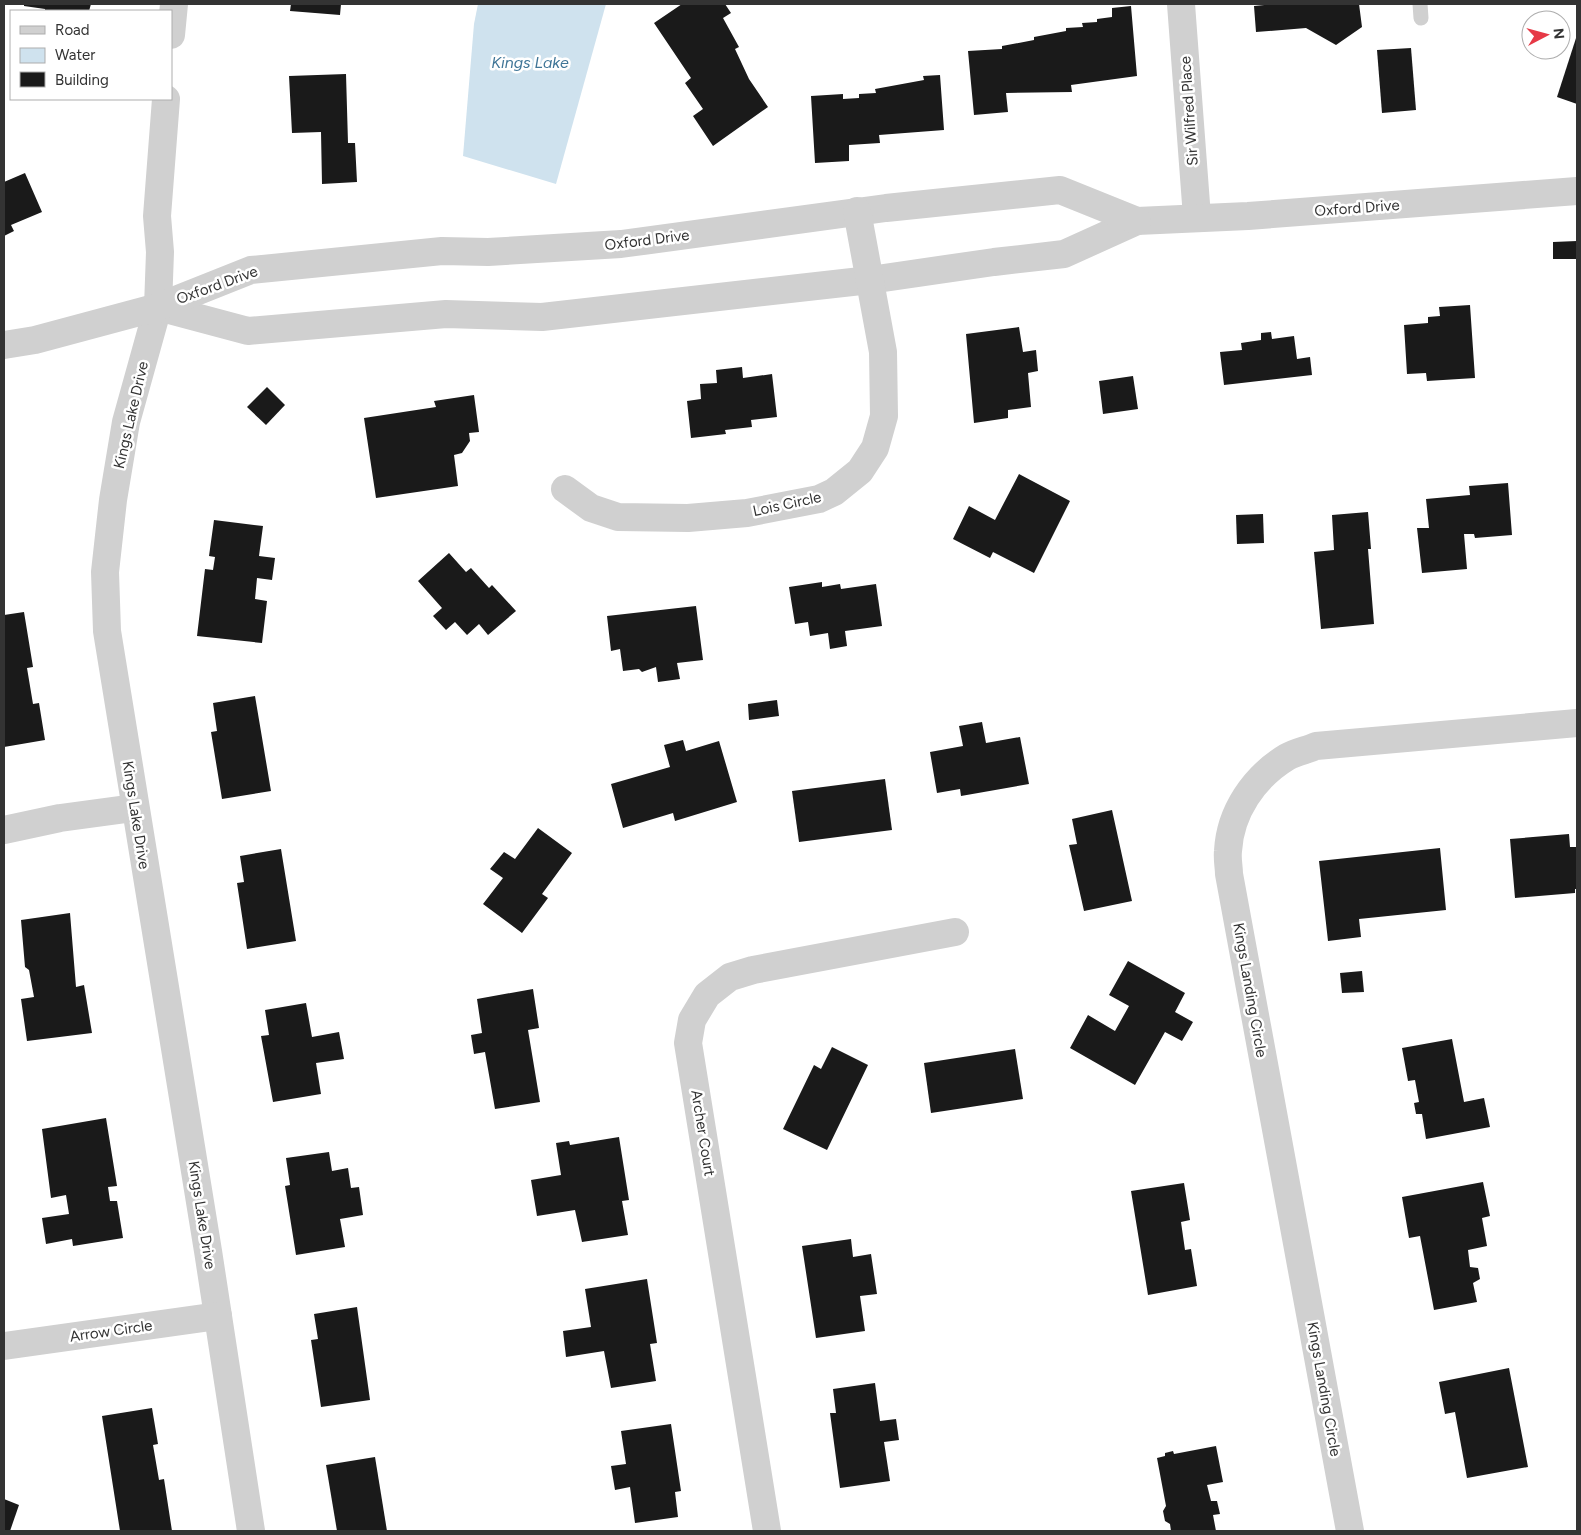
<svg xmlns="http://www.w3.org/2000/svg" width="1581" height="1535" font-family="Figtree,sans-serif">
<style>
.water{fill:#cfe2ee}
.building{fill:#1a1a1a}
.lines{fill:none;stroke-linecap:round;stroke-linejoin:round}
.service{stroke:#d0d0d0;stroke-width:15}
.minor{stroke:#d0d0d0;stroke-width:28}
.labels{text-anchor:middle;stroke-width:5;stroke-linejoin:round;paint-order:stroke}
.street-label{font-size:15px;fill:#333;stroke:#fff}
.water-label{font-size:16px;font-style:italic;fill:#3f7597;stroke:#fff}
</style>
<rect width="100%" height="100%" fill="#fff"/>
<polygon class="water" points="478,4 606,4 556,184 463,156 474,24"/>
<g class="building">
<polygon points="24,4 91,4 89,11 45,11 45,9 24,6"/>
<polygon points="291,4 341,4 340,15 290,11"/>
<polygon points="682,4 725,4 731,13 723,18 739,47 735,49 749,79 768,107 713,146 693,116 703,109 685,83 691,78 654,23"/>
<polygon points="1276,4 1359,4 1362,27 1336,45 1306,28 1256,32 1254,6"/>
<polygon points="1131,6 1137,76 1071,85 1072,92 1006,93 1008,112 974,115 968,51 1002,49 1002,46 1034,40 1034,37 1066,31 1066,28 1083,27 1082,23 1097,22 1097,19 1112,17 1112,8"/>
<polygon points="1577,35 1577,104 1557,97"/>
<polygon points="1411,48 1416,110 1382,113 1377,50"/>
<polygon points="346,74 348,143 355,143 357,182 322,184 321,132 292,133 289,76"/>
<polygon points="940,75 944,130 879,135 880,143 849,145 849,161 815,163 811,96 843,94 843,99 859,98 859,94 876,93 875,89 924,80 923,76"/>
<polygon points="25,173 42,212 11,225 14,231 4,236 4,182"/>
<polygon points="1577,241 1577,259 1553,259 1553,242"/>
<polygon points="1470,305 1475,378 1427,381 1426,373 1407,374 1404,325 1428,323 1428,317 1440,316 1439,307"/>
<polygon points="1019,327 1023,352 1036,350 1038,371 1028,373 1031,407 1008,410 1008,418 974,423 966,334"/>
<polygon points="1271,332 1272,339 1294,336 1297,359 1310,357 1312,375 1224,385 1220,352 1242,350 1241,343 1261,340 1261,333"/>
<polygon points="742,367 743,378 772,374 777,417 751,420 752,427 725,430 726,434 691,438 687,401 701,399 700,384 717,383 716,370"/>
<polygon points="1133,376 1138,409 1103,414 1099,381"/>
<polygon points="267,387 285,405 266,425 247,407"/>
<polygon points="474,395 479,432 469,433 470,441 462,453 454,455 458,486 376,498 364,418 436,407 434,401"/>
<polygon points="1019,474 1070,501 1034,573 993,552 990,558 953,539 969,506 995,520"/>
<polygon points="1508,483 1512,535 1475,538 1474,534 1464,534 1467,569 1422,573 1417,528 1429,528 1426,499 1470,495 1469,486"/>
<polygon points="1368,512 1371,549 1368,549 1374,624 1321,629 1314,552 1334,550 1332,515"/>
<polygon points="1263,514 1264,543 1237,544 1236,515"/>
<polygon points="214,520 263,526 259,556 275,558 272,580 257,578 255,599 267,601 262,643 197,636 205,569 213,570 215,557 209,556"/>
<polygon points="449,553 466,572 471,568 489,588 492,585 516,611 488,635 479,624 467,635 455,622 446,630 433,616 442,608 418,581"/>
<polygon points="822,582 822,587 840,584 841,589 876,584 882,626 845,631 847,646 830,649 828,633 810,636 808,622 795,624 789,587"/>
<polygon points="696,606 703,660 677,663 680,679 658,682 656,667 642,672 639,669 623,671 620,649 611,651 607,616"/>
<polygon points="24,612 33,667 27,668 33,704 39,703 45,740 4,747 4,615"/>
<polygon points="255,696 271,791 222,799 211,732 217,731 213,703"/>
<polygon points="777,700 779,716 749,720 748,704"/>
<polygon points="982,722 986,743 1020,737 1029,784 961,796 960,789 937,793 930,752 963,746 959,726"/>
<polygon points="683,740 686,751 719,741 737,802 675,821 673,813 623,828 611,784 670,767 664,745"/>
<polygon points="885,779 892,830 799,842 792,791"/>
<polygon points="1112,810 1132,901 1084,911 1069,845 1077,844 1072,819"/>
<polygon points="538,828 572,853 542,894 548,898 522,933 483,904 503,878 490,869 504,852 515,859"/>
<polygon points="1569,834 1570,847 1577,847 1577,889 1575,889 1575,893 1515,898 1510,839"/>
<polygon points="1440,848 1446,910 1359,919 1361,937 1328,941 1319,861"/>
<polygon points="281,849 296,941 247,949 237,883 244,882 240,856"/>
<polygon points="70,913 76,987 84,985 92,1033 27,1041 21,999 34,997 29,970 25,967 21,920"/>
<polygon points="1128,961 1185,993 1175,1012 1193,1022 1182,1041 1165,1032 1135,1085 1070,1048 1088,1015 1115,1031 1129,1006 1109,995"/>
<polygon points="1362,971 1364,992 1342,993 1340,973"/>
<polygon points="533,989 539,1028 528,1030 540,1102 495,1109 485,1052 474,1054 471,1035 482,1033 477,999"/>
<polygon points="306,1003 312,1037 339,1032 344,1059 316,1063 321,1094 273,1102 261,1036 269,1035 265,1010"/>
<polygon points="1452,1039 1464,1102 1484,1098 1490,1127 1426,1139 1422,1114 1416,1114 1414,1103 1419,1102 1415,1080 1408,1081 1402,1048"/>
<polygon points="832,1047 868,1065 827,1150 783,1129 814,1065 821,1069"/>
<polygon points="1015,1049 1023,1099 931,1113 924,1063"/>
<polygon points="106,1118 117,1186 108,1187 110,1201 117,1201 123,1238 73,1246 72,1239 46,1244 42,1218 69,1214 66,1195 51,1198 42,1129"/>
<polygon points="619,1137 629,1200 622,1201 628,1235 582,1242 575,1210 537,1216 531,1180 561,1175 556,1143 569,1141 570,1145"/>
<polygon points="329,1152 332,1171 348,1168 351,1188 359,1187 363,1215 340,1219 345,1247 296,1255 285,1186 290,1185 286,1158"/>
<polygon points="1483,1182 1490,1216 1482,1218 1487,1246 1468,1250 1470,1267 1478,1268 1480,1279 1473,1283 1477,1302 1434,1310 1420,1236 1409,1238 1402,1197"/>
<polygon points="1184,1183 1190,1220 1181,1222 1185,1250 1191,1249 1197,1286 1148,1295 1131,1191"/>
<polygon points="851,1239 853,1257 871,1254 877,1294 860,1296 865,1331 816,1338 802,1246"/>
<polygon points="647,1279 657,1343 650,1344 656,1381 611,1388 604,1351 566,1357 563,1331 591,1327 585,1289"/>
<polygon points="357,1307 370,1400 321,1407 311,1340 318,1339 314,1314"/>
<polygon points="1509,1368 1528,1467 1467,1478 1455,1412 1445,1414 1439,1382"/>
<polygon points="875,1383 880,1421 896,1419 899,1440 884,1442 890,1481 840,1488 830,1413 836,1413 833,1389"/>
<polygon points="152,1408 158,1444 153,1445 159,1480 164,1479 172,1531 120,1531 102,1416"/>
<polygon points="671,1424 681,1491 675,1492 678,1517 635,1523 630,1487 615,1490 611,1466 626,1464 621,1431"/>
<polygon points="1216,1446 1223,1482 1207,1485 1211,1501 1217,1501 1220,1514 1213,1515 1216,1531 1171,1531 1170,1524 1165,1521 1163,1511 1166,1506 1157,1458 1165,1456 1165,1453 1173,1451 1174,1454"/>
<polygon points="375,1457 387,1531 337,1531 326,1465"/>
<polygon points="4,1499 19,1505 10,1531 4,1531"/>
</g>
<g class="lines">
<polyline class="service" points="1420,4 1421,18"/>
<g class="minor">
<polyline points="1181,4 1197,217"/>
<polyline points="171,35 174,4"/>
<polyline points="166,99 157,216 160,252 158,307 126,422 113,500 105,572 107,631 208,1251 251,1531"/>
<polyline points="158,307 248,331 446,314 542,317 870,280 994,262 1064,254 1137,221 1248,216 1577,191"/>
<polyline points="4,345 35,340 158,307 251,270 442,251 488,252 621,244 886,208 1060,190 1137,221"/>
<polyline points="565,489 591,508 618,517 688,518 747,513 819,499 834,492 860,471 875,448 884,416 883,352 857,211"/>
<polyline points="4,830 60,818 134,808"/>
<polyline points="4,1346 218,1316"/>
<polyline points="767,1531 688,1043 692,1020 707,995 730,977 753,970 955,932"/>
<path d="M1350 1531 1229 874C1229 867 1227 859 1228 851 1230 812 1254 777 1287 757 1296 752 1307 750 1316 746L1577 723"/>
</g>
</g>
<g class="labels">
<g class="street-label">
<text transform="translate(1189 111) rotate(-94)" y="5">Sir Wilfred Place</text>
<text transform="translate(1357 208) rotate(-4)" y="5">Oxford Drive</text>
<text transform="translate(647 240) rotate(-7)" y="5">Oxford Drive</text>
<text transform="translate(217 285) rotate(-20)" y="5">Oxford Drive</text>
<text transform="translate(131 415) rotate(-77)" y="5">Kings Lake Drive</text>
<text transform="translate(787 504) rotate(-12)" y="5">Lois Circle</text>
<text transform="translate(136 815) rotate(81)" y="5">Kings Lake Drive</text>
<text transform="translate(1250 990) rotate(80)" y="5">Kings Landing Circle</text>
<text transform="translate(703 1133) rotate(81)" y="5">Archer Court</text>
<text transform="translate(202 1215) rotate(81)" y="5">Kings Lake Drive</text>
<text transform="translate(111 1331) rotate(-8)" y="5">Arrow Circle</text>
<text transform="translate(1324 1389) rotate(80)" y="5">Kings Landing Circle</text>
</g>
<g class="water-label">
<text x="530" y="68">Kings Lake</text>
</g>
</g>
<rect width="1581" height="1535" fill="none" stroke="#333333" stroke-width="10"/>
<rect x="10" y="10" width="162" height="90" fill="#ffffff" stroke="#adadad"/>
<rect x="20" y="26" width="25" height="8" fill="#d0d0d0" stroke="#adadad"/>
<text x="55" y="35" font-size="15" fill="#333333">Road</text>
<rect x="20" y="48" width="25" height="15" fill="#cfe2ee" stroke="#adadad"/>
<text x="55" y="60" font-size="15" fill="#333333">Water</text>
<rect x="20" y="72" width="25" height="15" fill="#1a1a1a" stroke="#adadad"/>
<text x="55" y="85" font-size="15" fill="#333333">Building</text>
<g transform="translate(1546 35) rotate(84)"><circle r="24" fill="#ffffff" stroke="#adadad"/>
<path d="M0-4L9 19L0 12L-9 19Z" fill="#e63946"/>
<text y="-8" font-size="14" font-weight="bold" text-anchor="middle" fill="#333333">N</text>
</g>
</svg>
